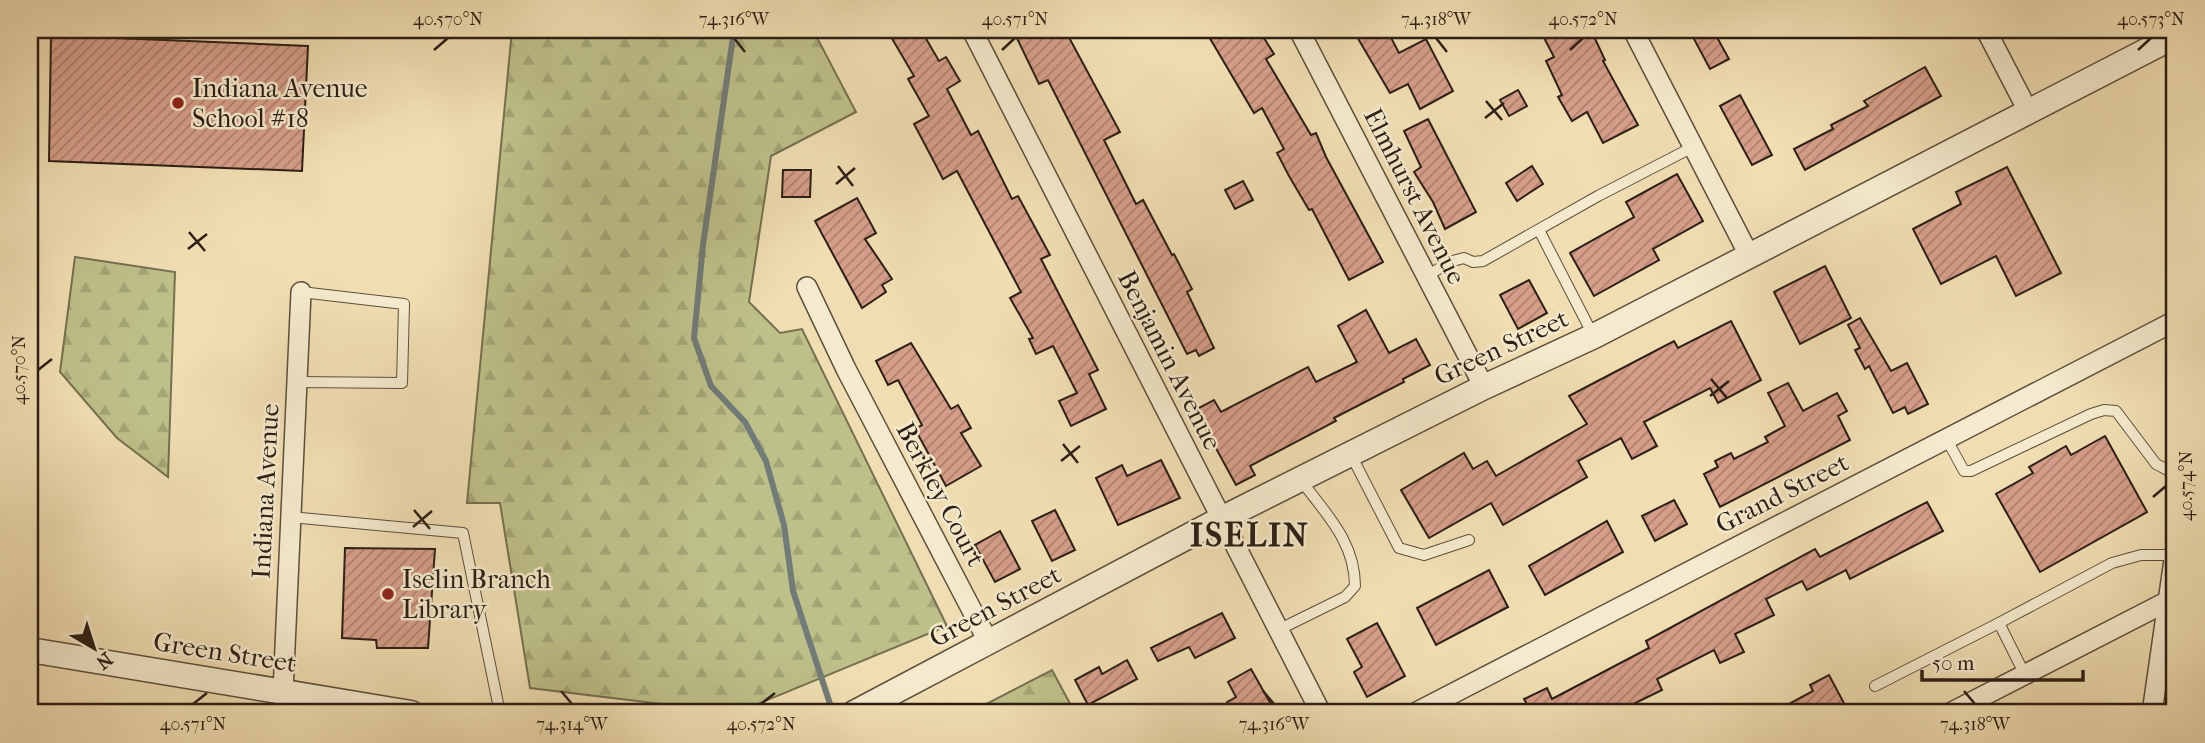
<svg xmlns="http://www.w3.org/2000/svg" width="2205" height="743" font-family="'IM FELL French Canon',serif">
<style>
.forest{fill:url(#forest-firs);stroke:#757050;stroke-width:2}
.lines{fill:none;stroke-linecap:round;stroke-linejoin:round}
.stream{stroke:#717b77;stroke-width:6}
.building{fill:url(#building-hatch);stroke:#2c1f16;stroke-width:2}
.service-casing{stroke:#5d4f3d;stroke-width:12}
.minor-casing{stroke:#5d4f3d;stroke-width:22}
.tertiary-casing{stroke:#5d4f3d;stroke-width:27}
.service{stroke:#f5eacd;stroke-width:10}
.minor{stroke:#f5eacd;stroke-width:19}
.tertiary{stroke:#f5eacd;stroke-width:24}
.ticks{fill:none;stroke:#2c1f16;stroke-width:2.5}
.poi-dot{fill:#8f2418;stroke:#f5eacd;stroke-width:2.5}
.labels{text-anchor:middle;stroke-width:5;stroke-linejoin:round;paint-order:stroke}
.poi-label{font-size:26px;fill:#2c1f16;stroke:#f5eacd;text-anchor:start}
.street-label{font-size:26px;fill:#2c1f16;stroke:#f5eacd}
.district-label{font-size:33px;font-weight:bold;letter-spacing:2px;fill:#2c1f16;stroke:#f5eacd}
.neatline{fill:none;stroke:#2c1f16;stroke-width:2.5}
.ticks-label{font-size:18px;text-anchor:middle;fill:#2c1f16}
</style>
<defs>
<pattern id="forest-firs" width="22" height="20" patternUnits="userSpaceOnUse" patternTransform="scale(1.75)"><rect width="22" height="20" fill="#bec089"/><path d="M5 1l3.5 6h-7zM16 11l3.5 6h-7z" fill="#a3a576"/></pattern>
<pattern id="building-hatch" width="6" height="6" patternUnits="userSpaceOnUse" patternTransform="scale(1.75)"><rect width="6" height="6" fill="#d69e89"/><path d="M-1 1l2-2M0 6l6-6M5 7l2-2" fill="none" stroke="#ae806f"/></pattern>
</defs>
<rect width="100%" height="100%" fill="#f0deb2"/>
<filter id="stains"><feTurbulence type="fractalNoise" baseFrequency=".00286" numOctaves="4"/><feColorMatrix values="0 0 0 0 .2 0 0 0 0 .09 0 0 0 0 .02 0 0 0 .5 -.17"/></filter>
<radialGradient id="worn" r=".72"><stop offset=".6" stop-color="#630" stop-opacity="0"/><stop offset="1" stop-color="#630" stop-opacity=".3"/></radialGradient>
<g class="forest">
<polygon points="512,30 813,30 856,112 771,156 749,302 780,333 802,329 947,626 736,713 530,688 500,503 467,503"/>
<polygon points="75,257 175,272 168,477 117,438 60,372"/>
<polygon points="1052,670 1075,713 969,713"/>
</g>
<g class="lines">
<polyline class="stream" points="734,30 703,245 694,338 711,386 745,422 766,461 784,525 793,591 833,713"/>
</g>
<g class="building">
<polygon points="887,30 921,30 939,61 946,57 960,81 947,89 971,135 978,131 1012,199 1018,196 1050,255 1041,259 1098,370 1089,374 1106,409 1071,426 1059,401 1077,393 1053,346 1036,354 1029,339 1033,338 1010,298 1021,292 957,171 943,179 931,156 914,124 929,116 908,79 914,76"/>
<polygon points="1013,30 1065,30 1120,132 1104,140 1136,204 1143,200 1172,255 1174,254 1192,289 1187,292 1214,348 1199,356 1196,350 1187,354 1048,80 1039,84"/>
<polygon points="1205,30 1259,30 1274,54 1266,59 1311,135 1316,133 1326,157 1383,262 1349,280 1312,209 1309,210 1289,176 1277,153 1284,149 1262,108 1254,113"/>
<polygon points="1353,30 1387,30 1399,53 1426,39 1453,91 1420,109 1408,84 1390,93"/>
<polygon points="1540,30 1591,30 1605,60 1603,61 1638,125 1603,143 1587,112 1572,121 1558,97 1562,95 1546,61 1554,57"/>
<polygon points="1710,30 1713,30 1729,59 1710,69 1694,39"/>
<polygon points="91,34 91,37 308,46 302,171 49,161 51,35"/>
<polygon points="1925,67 1941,96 1805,170 1794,149 1833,129 1831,125 1868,106 1864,101"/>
<polygon points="1518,90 1527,106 1509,116 1500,100"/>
<polygon points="1740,95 1772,155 1752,165 1720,106"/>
<polygon points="1428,119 1476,212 1445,229 1433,202 1414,172 1421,167 1404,131"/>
<polygon points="1532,166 1543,184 1517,201 1506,183"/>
<polygon points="2007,167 2061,273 2016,296 1996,256 1941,284 1913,229 1961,204 1956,192"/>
<polygon points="783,170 811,170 810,197 782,197"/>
<polygon points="1677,174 1703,221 1653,249 1659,260 1594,296 1570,253 1634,217 1626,202"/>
<polygon points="1243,181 1253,200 1235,209 1225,190"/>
<polygon points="857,198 876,233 865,239 892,279 882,285 886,292 862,308 815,221"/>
<polygon points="1825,266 1851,318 1800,344 1774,292"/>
<polygon points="1529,280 1547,313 1518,329 1500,295"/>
<polygon points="1366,310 1389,353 1416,339 1430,365 1403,379 1404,382 1334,418 1336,421 1250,466 1255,475 1236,485 1195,410 1214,400 1221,412 1308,367 1316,382 1357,362 1338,326"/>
<polygon points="1860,318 1891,371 1907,363 1928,404 1908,414 1905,407 1893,413 1869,366 1865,369 1855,350 1860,348 1848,325"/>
<polygon points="1731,321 1761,380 1718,403 1710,388 1644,422 1657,446 1632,459 1621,438 1578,461 1587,477 1503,525 1491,503 1429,538 1401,490 1464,453 1473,469 1487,461 1496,476 1587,424 1569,396 1674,341 1678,348"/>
<polygon points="911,343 951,409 958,405 971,428 961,433 981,466 946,486 915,429 922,425 898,380 888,385 876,361"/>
<polygon points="1788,383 1803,411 1837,393 1847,411 1838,416 1850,440 1720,507 1704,474 1718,467 1715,461 1731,453 1734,459 1768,442 1765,437 1785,426 1768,393"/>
<polygon points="2105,436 2147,512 2040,572 1996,494 2033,473 2029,467 2066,446 2071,455"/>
<polygon points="1161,460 1180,498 1118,525 1096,478 1122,465 1127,476"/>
<polygon points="1674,500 1687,524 1655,541 1642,516"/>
<polygon points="1927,502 1943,531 1850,579 1846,570 1807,590 1802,581 1766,599 1774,615 1735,634 1744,652 1720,663 1714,650 1657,679 1662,690 1615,713 1524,713 1530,710 1524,699 1547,688 1552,699 1649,648 1646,641 1815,549 1820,557"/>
<polygon points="1055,510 1075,550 1052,561 1032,521"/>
<polygon points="1607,521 1623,552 1545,595 1529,566"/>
<polygon points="1000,531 1020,569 995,582 975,545"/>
<polygon points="345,548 435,549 428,648 377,648 376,640 342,638"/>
<polygon points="1489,570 1508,607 1436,645 1417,608"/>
<polygon points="1222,613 1235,638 1195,658 1189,647 1158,661 1151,648"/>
<polygon points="1377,623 1405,676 1367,697 1354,672 1362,667 1347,639"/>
<polygon points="1127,660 1137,679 1088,705 1075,680 1099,667 1102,674"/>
<polygon points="1251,669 1276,713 1234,713 1227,702 1236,697 1228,682"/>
<polygon points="1829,675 1846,707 1834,713 1772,713 1813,691 1810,685"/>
</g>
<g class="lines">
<g class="service-casing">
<g id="service">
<polyline points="1539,230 1593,335"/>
<polyline points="1426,277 1449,262 1464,258 1473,262 1483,261 1598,196 1693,147"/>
<polyline points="297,382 402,383 404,304 301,292"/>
<polyline points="1946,438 1964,471 1971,471 2091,414 2104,410 2116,411 2156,464 2175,474"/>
<polyline points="1351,455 1399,548 1424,555 1469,540"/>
<polyline points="290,517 463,533 500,713"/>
<path d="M1278 630 1345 597 1355 586C1355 541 1325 513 1300 479"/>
<polyline points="2025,675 1999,623 2112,563 2141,555 2175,555"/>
<polyline points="1875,686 1999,623"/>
</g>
</g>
<g class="minor-casing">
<g id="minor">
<polyline points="972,30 1321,713"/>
<polyline points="1299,30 1484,387"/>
<polyline points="1633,30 1749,255"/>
<polyline points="1986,30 2028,111"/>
<polyline points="807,287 846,369 989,643"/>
<polyline points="283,692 301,292"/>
<polyline points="1415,713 2175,321"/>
<polyline points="1950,713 2170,600"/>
<polyline points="2152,713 2175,553"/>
</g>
</g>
<g class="tertiary-casing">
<g id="tertiary">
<polyline points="30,650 411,713"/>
<polyline points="854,713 1221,519 1484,387 1594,336 2175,36"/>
</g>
</g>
<use href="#service" class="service"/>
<use href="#minor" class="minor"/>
<use href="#tertiary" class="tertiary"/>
</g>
<path class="ticks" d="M734 38 745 52M1436 38 1447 52M434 50 448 38M1002 50 1015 38M1570 50 1583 38M2138 50 2151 38M1486 101 1502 120M1485 118 1504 103M838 166 853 186M836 184 855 168M189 232 205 251M188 249 207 234M38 370 52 359M1711 379 1727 398M1710 396 1729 381M1063 444 1078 463M1061 461 1080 446M2153 497 2166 486M414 510 430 529M413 527 432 511M561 691 572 704M1263 691 1274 704M1964 691 1975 704M193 704 207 693M761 704 775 693"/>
<g class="poi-dot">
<circle cx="178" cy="103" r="7"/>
<circle cx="388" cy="594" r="7"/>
</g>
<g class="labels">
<g class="poi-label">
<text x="192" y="97">Indiana Avenue<tspan x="192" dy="30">School #18</tspan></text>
<text x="402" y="588">Iselin Branch<tspan x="402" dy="30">Library</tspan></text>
</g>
<g class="street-label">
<text transform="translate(1415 196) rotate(63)" y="9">Elmhurst Avenue</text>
<text transform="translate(1501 347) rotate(-25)" y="9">Green Street</text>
<text transform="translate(1170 360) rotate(63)" y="9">Benjamin Avenue</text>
<text transform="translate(265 491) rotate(-87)" y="9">Indiana Avenue</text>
<text transform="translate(1782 493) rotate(-27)" y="9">Grand Street</text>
<text transform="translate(941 494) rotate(62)" y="9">Berkley Court</text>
<text transform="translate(995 606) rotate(-28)" y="9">Green Street</text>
<text transform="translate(225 652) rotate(9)" y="9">Green Street</text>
</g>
<g class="district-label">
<text x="1250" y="546">ISELIN</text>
</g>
</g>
<rect width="2205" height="743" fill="none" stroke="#f0deb2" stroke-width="77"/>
<g transform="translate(94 648) rotate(141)" stroke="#f5eacd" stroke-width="5" paint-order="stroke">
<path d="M0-5L12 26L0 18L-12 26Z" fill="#2c1f16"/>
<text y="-10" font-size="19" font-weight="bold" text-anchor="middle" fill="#2c1f16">N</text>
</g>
<path d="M1922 670v10h161v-10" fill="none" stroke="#2c1f16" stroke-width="3.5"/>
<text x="1932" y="670" font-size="21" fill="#2c1f16" stroke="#f5eacd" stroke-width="5" paint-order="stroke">50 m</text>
<rect x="38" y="38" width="2128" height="666" class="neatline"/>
<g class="ticks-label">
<text x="448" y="25">40.570°N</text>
<text x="734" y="25">74.316°W</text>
<text x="1015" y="25">40.571°N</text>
<text x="1436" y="25">74.318°W</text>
<text x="1583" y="25">40.572°N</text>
<text x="2151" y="25">40.573°N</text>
<text transform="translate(19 370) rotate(-90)" y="6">40.570°N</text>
<text transform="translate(2186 486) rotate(-90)" y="6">40.574°N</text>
<text x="193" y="730">40.571°N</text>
<text x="572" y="730">74.314°W</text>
<text x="761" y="730">40.572°N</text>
<text x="1274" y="730">74.316°W</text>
<text x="1975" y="730">74.318°W</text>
</g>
<rect width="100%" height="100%" filter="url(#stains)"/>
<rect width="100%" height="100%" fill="url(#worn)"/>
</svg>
